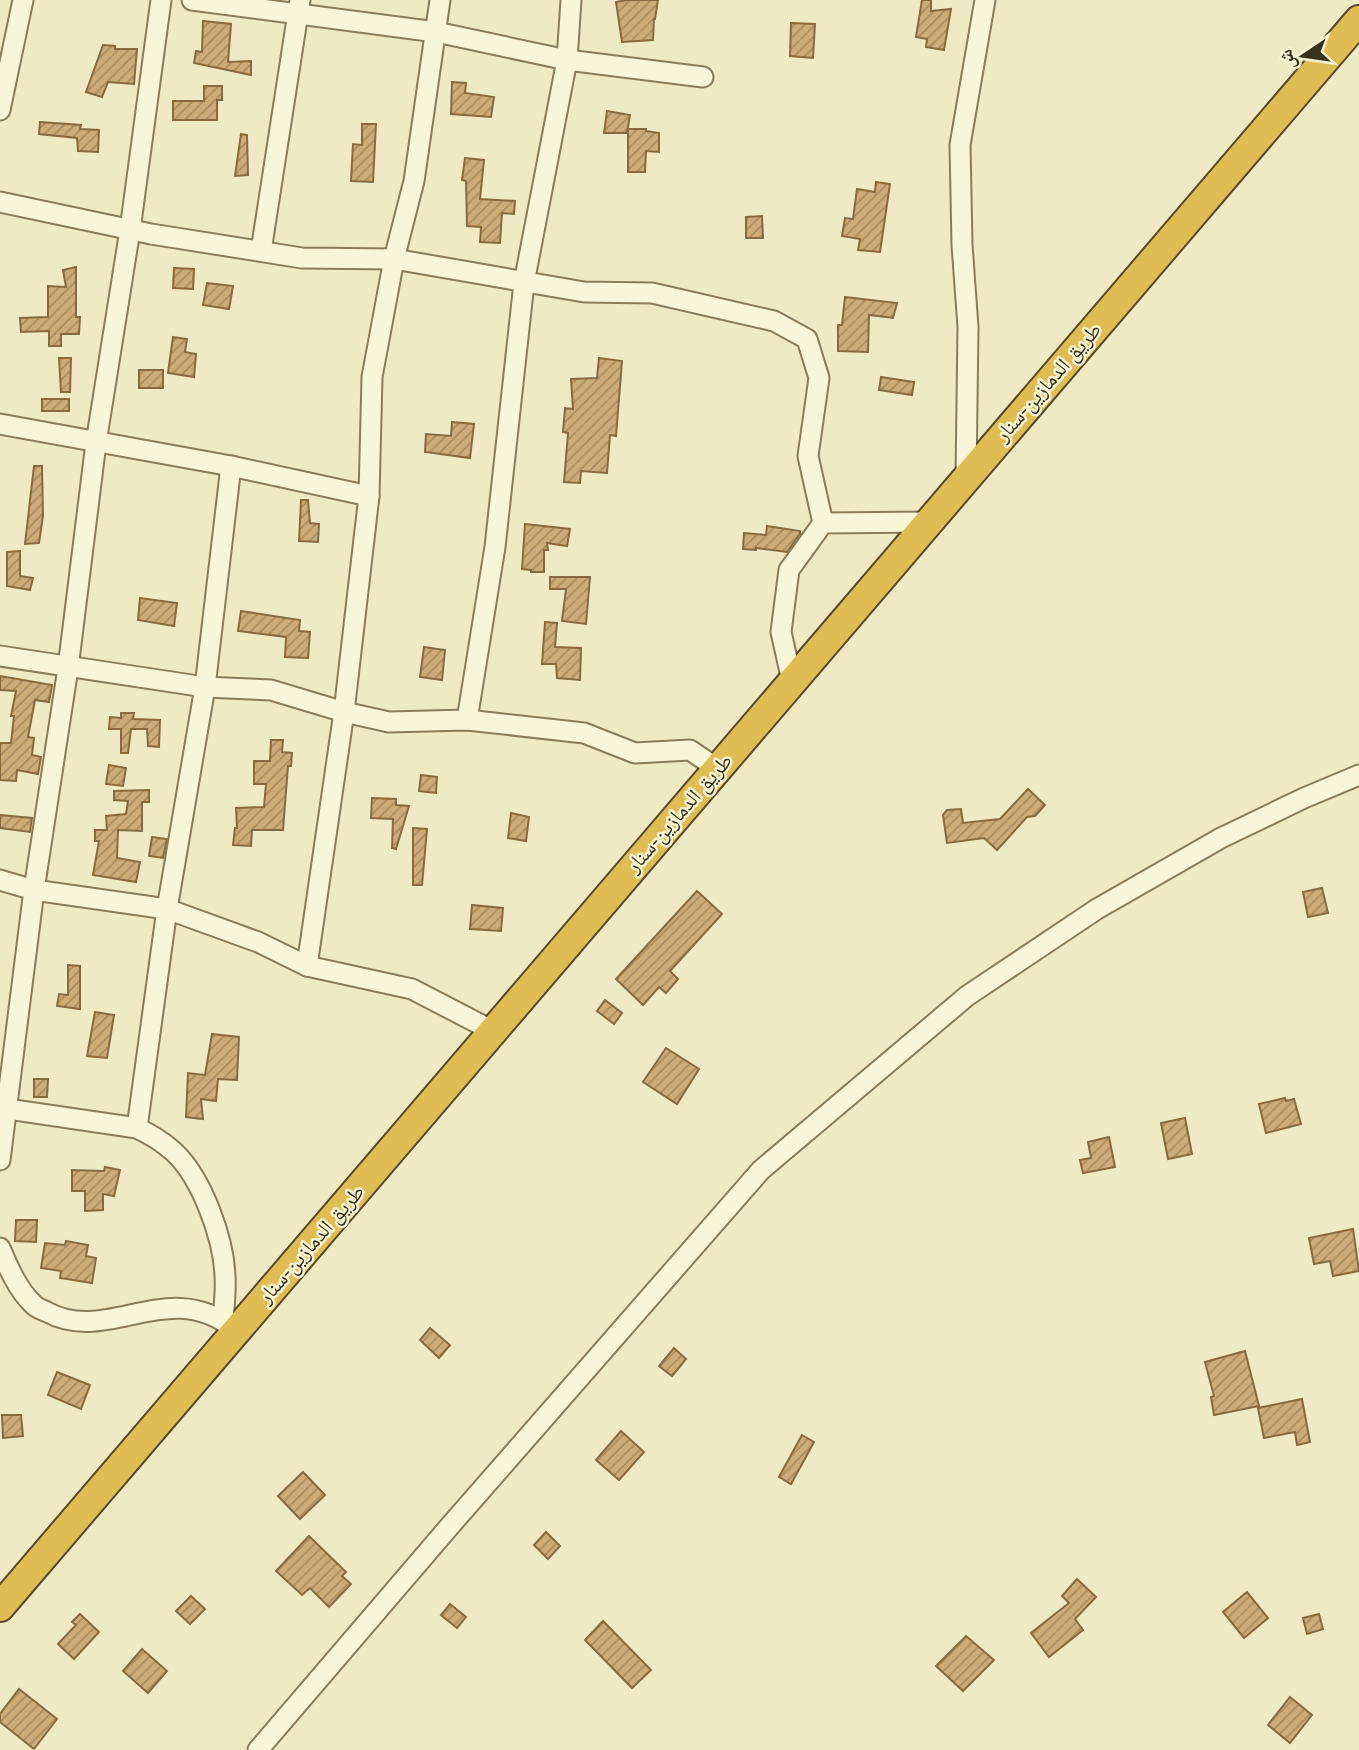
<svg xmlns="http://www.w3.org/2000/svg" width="1359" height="1750" font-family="Georgia,'Noto Naskh Arabic',serif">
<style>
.building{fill:url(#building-hatch);stroke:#896a3f;stroke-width:2}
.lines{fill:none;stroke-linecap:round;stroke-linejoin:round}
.minor-casing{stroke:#8a7c59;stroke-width:23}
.highway-casing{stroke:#57492e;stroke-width:32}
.minor{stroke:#f9f6d7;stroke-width:19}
.highway{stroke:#e0bd52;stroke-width:28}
.labels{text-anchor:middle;stroke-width:5;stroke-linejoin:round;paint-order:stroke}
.street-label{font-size:21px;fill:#39301e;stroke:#f6f3d3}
</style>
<defs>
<pattern id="building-hatch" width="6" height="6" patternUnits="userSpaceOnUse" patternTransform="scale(1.75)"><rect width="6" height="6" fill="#ceac78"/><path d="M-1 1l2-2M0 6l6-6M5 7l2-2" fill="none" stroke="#a88c62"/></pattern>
</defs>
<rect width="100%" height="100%" fill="#efeac3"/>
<g class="building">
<polygon points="627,0 658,0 655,19 654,19 653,40 622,42 616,2"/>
<polygon points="922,0 931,0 931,11 951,9 944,50 926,47 927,39 916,37"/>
<polygon points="203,21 231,24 228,62 251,61 251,75 194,63 196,51 202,52"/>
<polygon points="791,23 815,24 813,58 790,56"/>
<polygon points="103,45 115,46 115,49 137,49 134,84 108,82 102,97 86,92"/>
<polygon points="452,82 466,83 465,93 494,97 491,117 451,114"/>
<polygon points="204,86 222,86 222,100 217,100 217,120 173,120 173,101 204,101"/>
<polygon points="607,111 630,115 627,133 604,133"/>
<polygon points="40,122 81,125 80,129 99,130 98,152 78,151 77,138 39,134"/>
<polygon points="362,124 376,124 373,182 351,181 353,144 362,145"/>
<polygon points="628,129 646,129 646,131 659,133 659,152 646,151 645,172 628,172"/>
<polygon points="241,134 247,135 248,175 235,176"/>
<polygon points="465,158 484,160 480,199 515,201 514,214 502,213 500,243 480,242 481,227 467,226 466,181 462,180"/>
<polygon points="876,182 890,184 880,252 858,250 860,239 842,236 845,218 853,219 857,189 875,192"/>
<polygon points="762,216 763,238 746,238 746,217"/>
<polygon points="76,267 76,317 80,317 79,334 61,334 61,346 49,346 49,331 21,332 20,318 48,317 48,286 66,287 63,270"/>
<polygon points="174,268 194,269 193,289 173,288"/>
<polygon points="207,283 233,286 229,309 203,305"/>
<polygon points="845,297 897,303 893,318 869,315 868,352 838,351 838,325 842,325"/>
<polygon points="173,337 187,339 185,352 196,354 194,377 168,373"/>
<polygon points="59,358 71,358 70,392 61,392"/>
<polygon points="599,358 622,361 616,436 610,435 607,473 581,471 580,483 564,482 568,433 563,432 565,408 573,409 571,379 597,378"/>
<rect x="139" y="370" width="24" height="18"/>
<polygon points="881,377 914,382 912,395 879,390"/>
<rect x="42" y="399" width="27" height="12"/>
<polygon points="452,422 474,424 470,458 425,452 426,434 451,436"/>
<polygon points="34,466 42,466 43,516 39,543 25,544"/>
<polygon points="301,500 308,500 310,523 319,524 318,542 299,541"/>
<polygon points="525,524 570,529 567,546 547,543 548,550 544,550 544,572 531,572 531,570 522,569"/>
<polygon points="767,526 800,531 800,534 787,552 756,548 756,550 743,549 744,533 766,535"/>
<polygon points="20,551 20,576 33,578 30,590 7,586 7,552"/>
<polygon points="550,577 590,577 586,624 562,621 566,589 550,589"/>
<polygon points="140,598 177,603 174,626 138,620"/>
<polygon points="241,611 300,620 299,631 310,632 308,658 285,657 286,637 238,631"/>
<polygon points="545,622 557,623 555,647 581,648 580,680 557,678 556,664 542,664"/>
<polygon points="424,647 445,650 442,680 420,677"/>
<polygon points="0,676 52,685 49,702 35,700 28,737 34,738 32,755 41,757 38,774 17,770 16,781 0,780 0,743 11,743 14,716 11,716 16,691 0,690"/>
<polygon points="121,713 134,713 133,719 160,720 159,747 148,746 147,729 131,729 128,753 121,753 121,729 109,729 110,717 121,718"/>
<polygon points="271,740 283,740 282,752 292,753 291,766 288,766 283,830 252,830 251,846 233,845 235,828 237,828 236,808 264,807 266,784 254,784 254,761 270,761"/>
<polygon points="109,765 126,768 123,786 106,784"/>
<polygon points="421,775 437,777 436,793 419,791"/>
<polygon points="1028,789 1045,805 1035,816 1027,817 997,850 984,838 947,843 943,815 947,810 961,809 963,823 1000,819"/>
<polygon points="149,790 149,802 142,802 142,831 118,830 117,858 140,862 136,882 93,875 99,841 95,841 95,830 107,830 106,816 126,814 128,801 114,800 114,791"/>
<polygon points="372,798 396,799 396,805 409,806 396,849 392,848 393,819 371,818"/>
<polygon points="511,813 529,817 526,841 508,838"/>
<polygon points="0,815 32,818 30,832 0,828"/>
<polygon points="413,828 427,829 422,885 413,885"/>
<polygon points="152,837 167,839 163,858 149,856"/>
<polygon points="1322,888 1328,913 1308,917 1303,892"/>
<polygon points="697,891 722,914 670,971 678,979 666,993 659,987 643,1005 616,979"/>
<polygon points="472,905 503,908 501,931 470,929"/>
<polygon points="68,965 80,966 80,1009 57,1006 59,994 68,995"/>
<polygon points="605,1000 622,1013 614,1024 597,1011"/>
<polygon points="95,1012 114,1015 107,1058 87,1056"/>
<polygon points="212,1034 239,1037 237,1080 218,1079 216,1101 201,1099 203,1119 186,1117 188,1073 205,1075"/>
<polygon points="666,1048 699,1069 677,1104 643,1082"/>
<polygon points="34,1079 48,1079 47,1097 34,1097"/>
<polygon points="1285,1098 1286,1101 1294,1099 1301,1124 1266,1133 1259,1104"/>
<polygon points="1185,1118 1192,1154 1168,1159 1161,1123"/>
<polygon points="1109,1137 1115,1167 1083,1173 1080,1160 1091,1158 1088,1142"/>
<polygon points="105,1167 120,1170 114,1196 103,1194 103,1210 85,1211 85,1191 72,1191 72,1170 104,1171"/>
<polygon points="16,1220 37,1220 36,1242 15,1241"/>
<polygon points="1353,1229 1359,1271 1333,1276 1330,1261 1314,1264 1309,1238"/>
<polygon points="66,1241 88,1245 86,1256 96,1258 92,1283 60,1278 61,1271 41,1268 45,1243 65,1245"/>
<polygon points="430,1328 450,1345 439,1358 420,1340"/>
<polygon points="674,1348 686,1359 672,1376 659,1366"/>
<polygon points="1245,1351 1259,1406 1214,1415 1211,1397 1214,1396 1205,1362"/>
<polygon points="57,1372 90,1385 81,1409 48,1395"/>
<polygon points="1302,1399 1310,1442 1297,1445 1295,1432 1264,1438 1258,1408"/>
<polygon points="2,1415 21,1415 23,1436 3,1438"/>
<polygon points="621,1431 644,1452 619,1480 596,1460"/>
<polygon points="802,1435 814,1442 791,1484 779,1477"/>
<polygon points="303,1472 325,1495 300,1519 278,1496"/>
<polygon points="546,1532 560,1546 548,1559 534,1545"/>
<polygon points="309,1536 346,1572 342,1576 351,1584 329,1607 310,1588 302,1595 276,1571"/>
<polygon points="1077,1579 1096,1597 1075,1619 1083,1630 1049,1657 1031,1633 1069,1603 1062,1596"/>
<polygon points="1247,1592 1268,1618 1244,1638 1223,1612"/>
<polygon points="191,1596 205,1609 190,1624 176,1611"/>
<polygon points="450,1604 466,1617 457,1628 441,1615"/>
<polygon points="80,1614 99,1632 74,1659 58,1644 76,1625 72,1622"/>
<polygon points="1319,1614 1323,1629 1307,1634 1303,1618"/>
<polygon points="603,1621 651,1670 632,1688 585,1640"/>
<polygon points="966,1636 994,1660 963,1691 936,1666"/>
<polygon points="142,1649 167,1671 148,1693 123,1671"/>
<polygon points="19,1689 57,1719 34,1749 0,1722 0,1714"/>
<polygon points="1290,1697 1312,1715 1290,1743 1268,1725"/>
</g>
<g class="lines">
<g class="minor-casing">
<g id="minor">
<polyline points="192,0 436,32 567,60 703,77"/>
<polyline points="0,110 23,0"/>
<polyline points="0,202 151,234 302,258 394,259 584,292 652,293 774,321 807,339 819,378 808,456 823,523"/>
<polyline points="261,251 300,0"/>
<polyline points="0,424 231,466 369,496"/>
<polyline points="966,477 968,327 962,245 960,145 985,0"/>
<polyline points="0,656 205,687 271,690 344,712 389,722 467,720 584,733 635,753 690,750 718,769"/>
<polyline points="792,681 781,632 789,570 823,523 929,522"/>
<polyline points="467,720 495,547 524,283 567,60 571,0"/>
<polyline points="0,880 34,890 167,909 258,942 307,966 412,989 493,1031"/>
<polyline points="307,966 344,712 369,496 372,377 394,259 414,181 440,0"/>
<path d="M0 1108 137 1128C150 1134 163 1142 174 1152 202 1178 224 1239 225 1277 226 1291 224 1306 223 1321"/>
<polyline points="137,1128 167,909 205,687 231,466"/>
<polyline points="0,1160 34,890 68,668 96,443 130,230 161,0"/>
<path d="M0 1248C8 1267 18 1290 33 1304 36 1308 43 1310 47 1312 108 1345 167 1277 233 1328"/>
<polyline points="258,1750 449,1527 761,1170 967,996 1097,909 1221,838 1304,798 1359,775"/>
</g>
</g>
<g class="highway-casing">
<polyline id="highway" points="0,1607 1359,20"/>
</g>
<use href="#minor" class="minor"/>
<use href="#highway" class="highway"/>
</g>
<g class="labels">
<g class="street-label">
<text transform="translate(1048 382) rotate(-49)" y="7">طريق الدمازين-سنار</text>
<text transform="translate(679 813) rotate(-49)" y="7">طريق الدمازين-سنار</text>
<text transform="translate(311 1244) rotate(-49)" y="7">طريق الدمازين-سنار</text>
</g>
</g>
<g transform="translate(1303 56) rotate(257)" stroke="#f6f3d3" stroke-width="5" paint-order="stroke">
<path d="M0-5L12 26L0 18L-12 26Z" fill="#39301e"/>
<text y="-10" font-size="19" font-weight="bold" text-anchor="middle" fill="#39301e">ش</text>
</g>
</svg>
